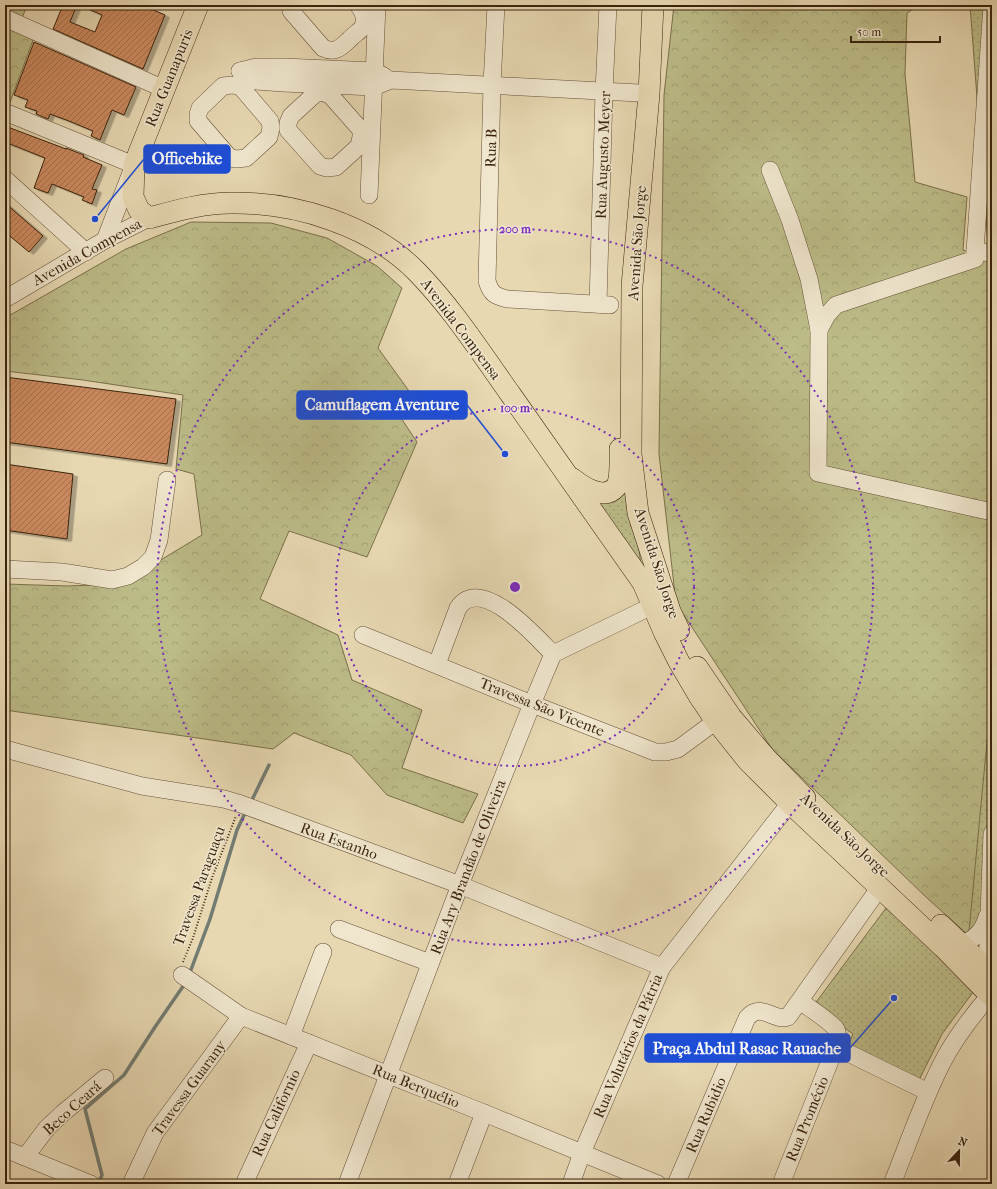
<svg xmlns="http://www.w3.org/2000/svg" width="997" height="1189" font-family="'IM FELL French Canon',serif">
<style>
.forest{fill:url(#forest-crowns);stroke:#7b704b}
.park{fill:url(#park-dots);stroke:#7b704b}
.lines{fill:none;stroke-linecap:round;stroke-linejoin:round}
.stream{stroke:#737c72;stroke-width:3.5}
.building{fill:url(#building-hatch);stroke:#3a230e;filter:url(#shadow)}
.minor-casing{stroke:#655037;stroke-width:18}
.major-casing{stroke:#3a230e;stroke-width:22}
.path{stroke:#3a230e;stroke-width:2;stroke-dasharray:1 2;stroke-linecap:butt}
.minor{stroke:#efe6cd;stroke-width:17}
.major{stroke:#e7d8b2;stroke-width:21}
.ring{fill:none;stroke:#7b2cbf;stroke-width:2;stroke-dasharray:2 4}
.labels{text-anchor:middle;stroke-width:3;stroke-linejoin:round;paint-order:stroke}
.street-label{font-size:15px;fill:#3a230e;stroke:#efe6cd}
.centre{fill:#7b2cbf;stroke:#efe6cd;stroke-width:2}
.ring-label{font-size:12px;text-anchor:middle;font-weight:bold;fill:#7b2cbf;stroke:#efe6cd;stroke-width:3;stroke-linejoin:round;paint-order:stroke}
.leader{fill:none;stroke:#1d4ed8;stroke-width:1.5}
.callout-dot{fill:#1d4ed8;stroke:#efe6cd;stroke-width:1.5}
.callout{fill:#1d4ed8;stroke:#1d4ed8;stroke-width:1.5}
.callout-label{font-size:16px;text-anchor:middle;font-weight:bold;fill:#fff}
</style>
<defs>
<pattern id="forest-crowns" width="20" height="18" patternUnits="userSpaceOnUse"><rect width="20" height="18" fill="#bcbc88"/><path d="M2 6a3 3 0 1 1 6 0M12 15a3 3 0 1 1 6 0" fill="none" stroke="#a2a174"/></pattern>
<pattern id="park-dots" width="8" height="8" patternUnits="userSpaceOnUse"><rect width="8" height="8" fill="#bcbc88"/><path d="M2 2h.1M6 6h.1" fill="none" stroke="#a2a174" stroke-width="1.8" stroke-linecap="round"/></pattern>
<pattern id="building-hatch" width="6" height="6" patternUnits="userSpaceOnUse"><rect width="6" height="6" fill="#cb895e"/><path d="M-1 1l2-2M0 6l6-6M5 7l2-2" fill="none" stroke="#a6704c"/></pattern>
<filter id="shadow"><feDropShadow dx="4.5" dy="2.5" stdDeviation="0" flood-color="#0004"/></filter>
</defs>
<rect width="100%" height="100%" fill="#e7d8b2"/>
<filter id="stains"><feTurbulence type="fractalNoise" baseFrequency=".005" numOctaves="4"/><feColorMatrix values="0 0 0 0 .2 0 0 0 0 .09 0 0 0 0 .02 0 0 0 .5 -.17"/></filter>
<radialGradient id="worn" r=".72"><stop offset=".6" stop-color="#630" stop-opacity="0"/><stop offset="1" stop-color="#630" stop-opacity=".3"/></radialGradient>
<g class="forest">
<polygon points="5,5 27,5 21,21 35,35 9,105 5,105"/>
<polygon points="674,5 919,5 907,13 905,74 915,182 967,197 963,250 992,259 992,873 987,952 927,898 772,749 676,603 659,454 664,95"/>
<polygon points="191,222 271,223 327,238 377,266 402,288 378,348 414,398 401,418 417,442 367,557 289,531 260,599 338,635 352,680 422,710 402,768 478,794 463,823 387,795 351,755 294,733 273,749 5,710 5,584 67,586 121,584 202,535 194,474 176,469 183,395 83,380 5,371 5,318 126,249"/>
</g>
<g class="park">
<polygon points="970,5 992,5 992,296"/>
<polygon points="625,445 642,572 588,494 605,498"/>
<polygon points="992,689 992,954 968,942"/>
<polygon points="889,904 974,991 942,1034 917,1084 845,1053 853,1034 814,1005"/>
</g>
<g class="lines">
<g class="stream">
<polyline points="251,802 269,765"/>
<polyline points="189,975 210,919 237,830 246,811"/>
<polyline points="98,1184 102,1175 85,1109 124,1075 155,1027 186,982"/>
</g>
</g>
<g class="building">
<polygon points="63,5 77,5 70,22 95,32 102,15 79,5 139,5 151,10 151,9 165,15 143,69 53,29"/>
<polygon points="34,42 136,87 124,115 112,110 100,140 91,136 93,131 69,121 50,114 48,119 36,114 37,111 25,107 28,100 14,95"/>
<polygon points="5,126 66,149 66,148 84,155 83,157 102,165 92,189 97,190 92,204 82,200 84,197 52,184 48,193 34,188 45,158 5,142"/>
<polygon points="5,203 43,236 29,252 5,232"/>
<polygon points="5,377 176,399 167,464 5,442"/>
<polygon points="5,464 73,474 67,539 5,530"/>
</g>
<g class="lines">
<g class="minor-casing">
<g id="minor">
<path d="M291 5V11L323 48C336 54 341 47 350 39 353 35 359 32 362 28 367 20 363 11 358 5"/>
<path d="M496 5 492 85 487 281C491 294 495 296 507 299L610 305"/>
<polyline points="5,18 164,89"/>
<polyline points="240,71 256,81 283,83 374,87 391,80 639,93"/>
<polyline points="240,71 256,67 284,67 374,71 384,76"/>
<polygon points="232,85 240,86 270,121 271,128 269,137 246,158 237,159 230,158 198,121 198,114 200,108 223,86"/>
<polygon points="323,92 331,96 361,130 361,137 359,146 336,167 327,168 320,166 288,130 288,123 291,116 315,94"/>
<polyline points="5,112 134,165 105,240"/>
<polyline points="770,170 790,220 809,279 819,330"/>
<polyline points="5,179 86,252"/>
<polyline points="369,195 377,5"/>
<polyline points="975,251 992,5"/>
<polyline points="992,253 975,251 975,259 836,305 827,315 819,330 818,473 992,512"/>
<polyline points="5,299 105,240 149,218"/>
<polyline points="598,304 604,92 608,5"/>
<polyline points="5,569 62,572 112,580 128,576 143,567 153,557 159,540 167,480"/>
<polyline points="363,635 532,704 655,752 666,752 678,749 716,721"/>
<path d="M437 664 458 608C481 573 537 638 553 654"/>
<polyline points="5,749 142,786 224,799 241,804 460,885 662,967"/>
<polyline points="339,929 430,963"/>
<path d="M961 944C975 940 983 931 987 917"/>
<polyline points="987,969 992,834"/>
<polyline points="182,975 241,1016 484,1113 658,1184"/>
<polyline points="291,1036 323,952"/>
<polyline points="836,1047 928,1092"/>
<polyline points="5,1149 91,1184"/>
<polyline points="25,1157 47,1128 63,1113 105,1078"/>
<polyline points="131,1184 155,1133 241,1016"/>
<polyline points="244,1184 309,1043"/>
<polyline points="347,1184 460,885 532,704 553,654 652,606"/>
<polyline points="457,1184 484,1113"/>
<polyline points="571,1184 582,1153 662,967 790,803"/>
<path d="M676 1184 747 1018C761 1001 773 1022 788 1017L880 887"/>
<path d="M781 1184 838 1041C838 1037 838 1033 836 1029 830 1021 809 1008 800 1001"/>
<path d="M892 1184C908 1144 922 1103 941 1065 954 1039 971 1017 990 995"/>
</g>
</g>
<g class="major-casing">
<g id="major">
<path d="M198 5 134 165 133 197 139 210 149 218C175 211 203 203 231 203 295 202 371 225 417 272 453 309 481 353 511 395 555 457 599 520 643 583L664 632 679 662 699 696 716 721 748 761 790 803 943 947 992 997"/>
<polyline points="653,5 649,94 632,286 631,454 638,513 670,611 679,630"/>
<path d="M573 479C583 487 604 501 616 487 621 480 620 459 620 449"/>
<polyline points="697,667 731,717 766,758 805,798"/>
<polyline points="941,925 992,974"/>
</g>
</g>
<polyline class="path" points="183,962 193,938 212,878 236,816"/>
<use href="#minor" class="minor"/>
<use href="#major" class="major"/>
</g>
<g class="ring">
<circle cx="515" cy="587" r="179"/>
<circle cx="515" cy="587" r="358"/>
</g>
<g class="labels">
<g class="street-label">
<text transform="translate(169 78) rotate(-68)" y="5">Rua Guanapuris</text>
<text transform="translate(491 148) rotate(-88)" y="5">Rua B</text>
<text transform="translate(603 155) rotate(-88)" y="5">Rua Augusto Meyer</text>
<text transform="translate(637 243) rotate(-86)" y="5">Avenida São Jorge</text>
<text transform="translate(87 252) rotate(-29)" y="5">Avenida Compensa</text>
<text transform="translate(461 329) rotate(53)" y="5">Avenida Compensa</text>
<text transform="translate(657 563) rotate(72)" y="5">Avenida São Jorge</text>
<text transform="translate(542 707) rotate(22)" y="5">Travessa São Vicente</text>
<text transform="translate(845 835) rotate(43)" y="5">Avenida São Jorge</text>
<text transform="translate(339 841) rotate(20)" y="5">Rua Estanho</text>
<text transform="translate(468 867) rotate(-69)" y="5">Rua Ary Brandão de Oliveira</text>
<text transform="translate(199 886) rotate(-70)" y="5">Travessa Paraguaçu</text>
<text transform="translate(628 1046) rotate(-67)" y="5">Rua Volutários da Pátria</text>
<text transform="translate(416 1086) rotate(22)" y="5">Rua Berquélio</text>
<text transform="translate(189 1088) rotate(-54)" y="5">Travessa Guarany</text>
<text transform="translate(72 1108) rotate(-42)" y="5">Beco Ceará</text>
<text transform="translate(276 1113) rotate(-65)" y="5">Rua Californio</text>
<text transform="translate(706 1115) rotate(-67)" y="5">Rua Rubidio</text>
<text transform="translate(807 1119) rotate(-68)" y="5">Rua Promécio</text>
</g>
</g>
<circle cx="515" cy="587" r="6" class="centre"/>
<g class="ring-label">
<text x="515" y="233">200 m</text>
<text x="515" y="412">100 m</text>
</g>
<path class="leader" d="M95 219L144 159M505 454L467 405M894 998L850 1048"/>
<g class="callout-dot">
<circle cx="95" cy="219" r="4"/>
<circle cx="505" cy="454" r="4"/>
<circle cx="894" cy="998" r="4"/>
</g>
<g class="callout">
<rect x="144" y="145" width="86" height="28" rx="4"/>
<rect x="297" y="391" width="170" height="28" rx="4"/>
<rect x="645" y="1034" width="205" height="28" rx="4"/>
</g>
<g class="callout-label">
<text x="187" y="164">Officebike</text>
<text x="382" y="410">Camuflagem Aventure</text>
<text x="747" y="1054">Praça Abdul Rasac Rauache</text>
</g>
<rect width="997" height="1189" fill="none" stroke="#e7d8b2" stroke-width="20"/>
<rect x="6" y="6" width="985" height="1177" fill="none" stroke="#3a230e" stroke-width="2"/>
<rect x="10" y="10" width="977" height="1169" fill="none" stroke="#3a230e"/>
<g transform="translate(959 1151) rotate(22)" stroke="#efe6cd" stroke-width="3" paint-order="stroke">
<path d="M0-3L7 15L0 10L-7 15Z" fill="#3a230e"/>
<text y="-6" font-size="11" font-weight="bold" text-anchor="middle" fill="#3a230e">N</text>
</g>
<path d="M851 36v6h89v-6" fill="none" stroke="#3a230e" stroke-width="2"/>
<text x="857" y="36" font-size="12" fill="#3a230e" stroke="#efe6cd" stroke-width="3" paint-order="stroke">50 m</text>
<rect width="100%" height="100%" filter="url(#stains)"/>
<rect width="100%" height="100%" fill="url(#worn)"/>
</svg>
